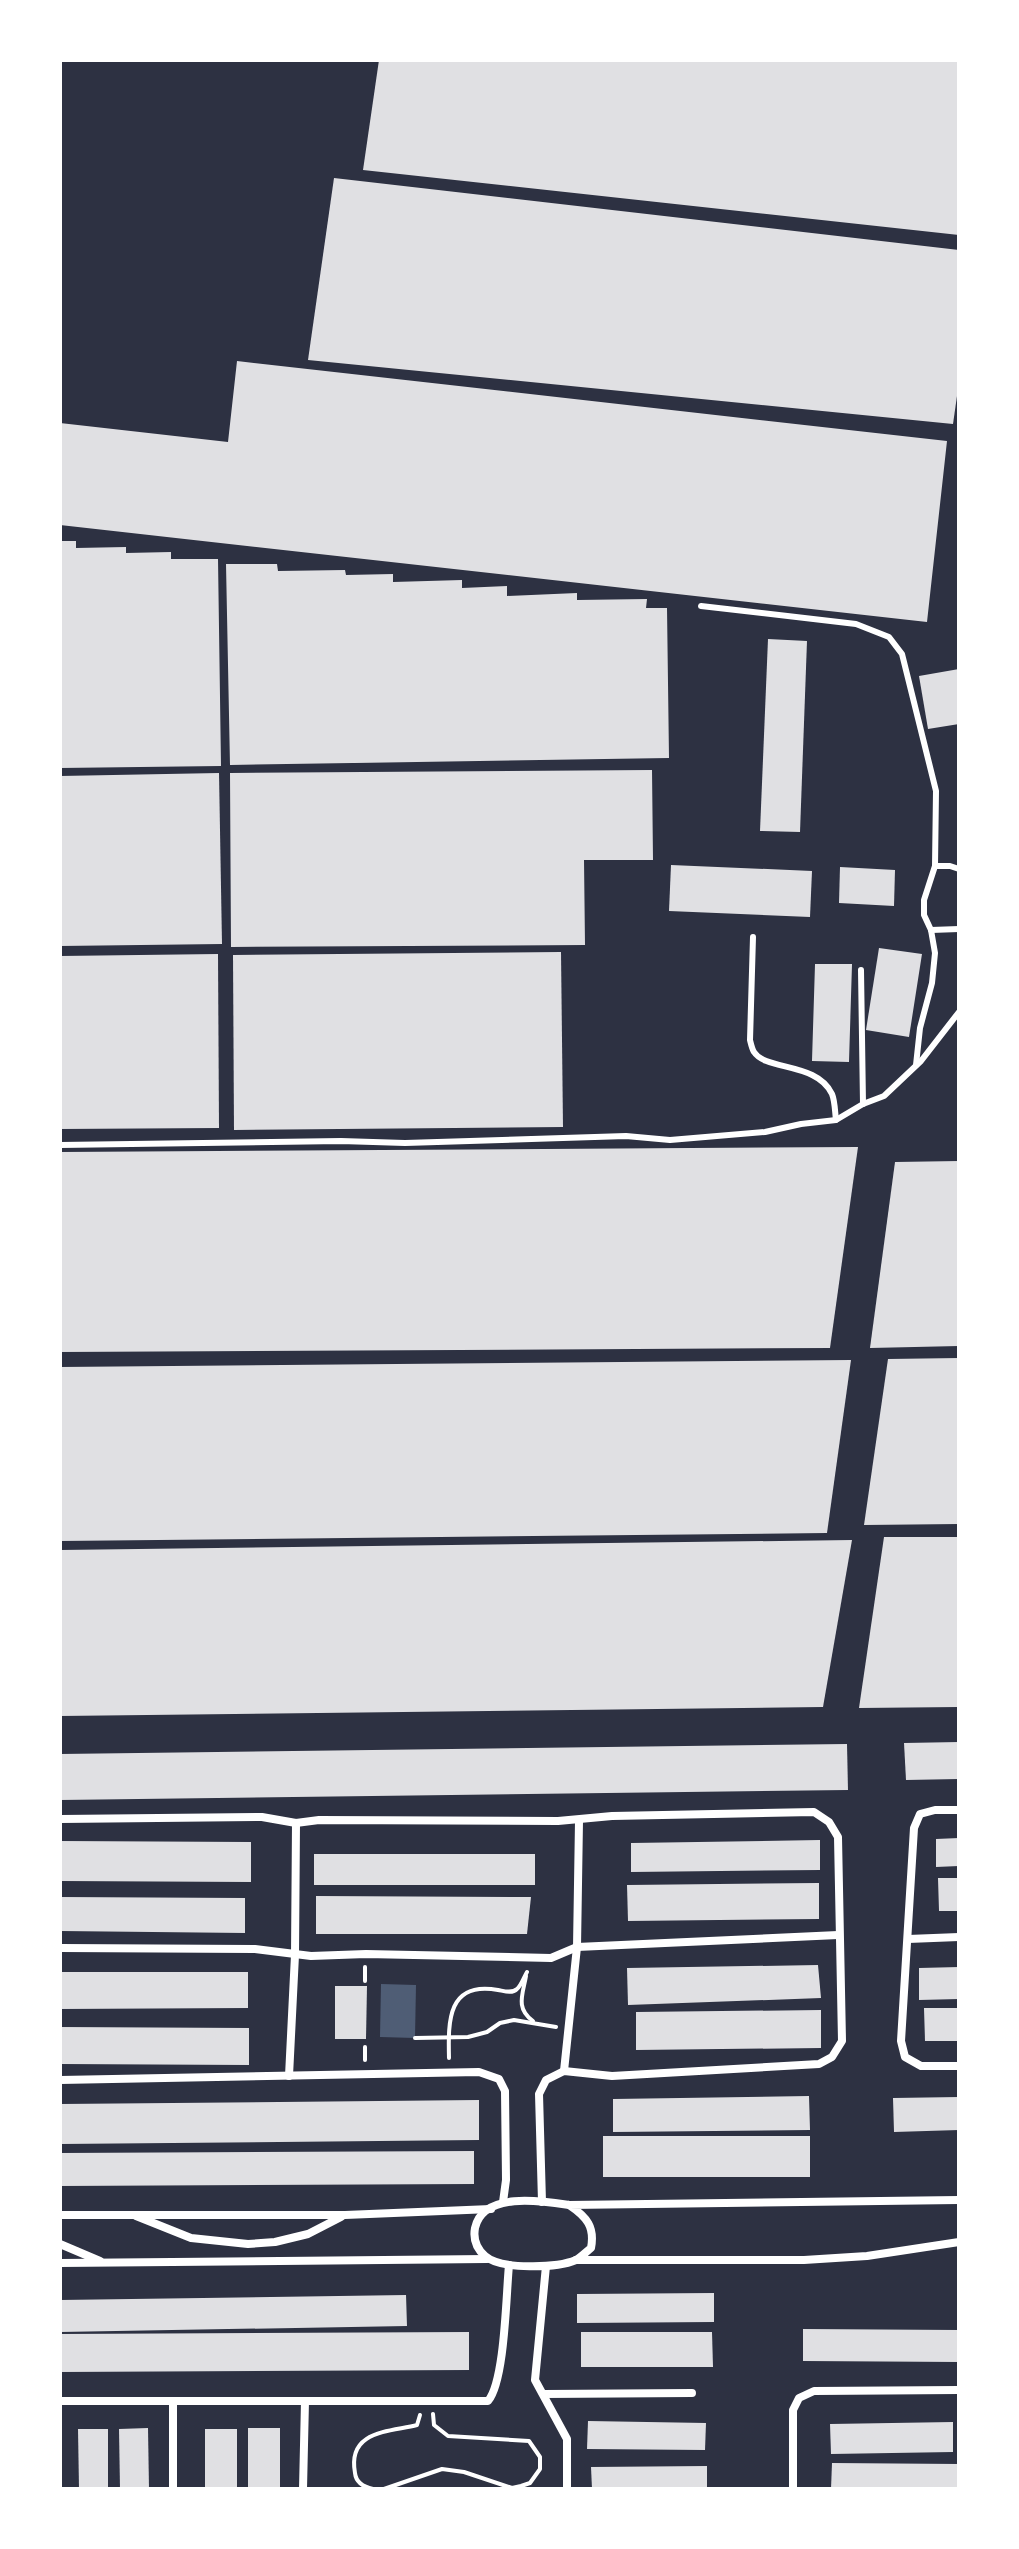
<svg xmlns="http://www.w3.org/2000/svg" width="1019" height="2549" font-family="Spectral,serif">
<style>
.water{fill:#4f5d75}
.building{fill:#e0e0e3}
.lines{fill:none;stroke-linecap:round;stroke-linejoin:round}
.path{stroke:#fff;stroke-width:4}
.service{stroke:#fff;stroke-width:6}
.minor{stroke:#fff;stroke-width:8}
</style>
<rect width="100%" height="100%" fill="#2d3142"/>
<polygon class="water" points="381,1984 416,1985 415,2038 380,2037"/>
<g class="building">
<polygon points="379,60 959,60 959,235 363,170"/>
<polygon points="334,178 959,250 959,382 953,424 308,360"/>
<polygon points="237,361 947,441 927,622 60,525 60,423 228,442"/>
<polygon points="60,541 76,541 76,548 126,547 126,553 171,552 171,559 218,559 221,766 60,768"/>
<polygon points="226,564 277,564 278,571 345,570 346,575 393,574 393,582 462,580 462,588 507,586 507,596 577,593 577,600 647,599 646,608 667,608 669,758 230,765"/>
<polygon points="768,639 807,641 800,832 760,831"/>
<polygon points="959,669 959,724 928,729 919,676"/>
<polygon points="652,770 653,860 584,860 585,945 231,947 230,773"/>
<polygon points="219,773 222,944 60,946 60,776"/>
<polygon points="671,865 812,871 810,917 669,911"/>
<polygon points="840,867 895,870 894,906 839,903"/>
<polygon points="879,948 922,954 909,1037 866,1030"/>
<polygon points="561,952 563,1127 234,1130 233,955"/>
<polygon points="218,954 219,1128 60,1129 60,956"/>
<polygon points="815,964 852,964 849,1062 812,1061"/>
<polygon points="858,1147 830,1348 60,1352 60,1152"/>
<polygon points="959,1161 959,1346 870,1348 895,1162"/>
<polygon points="959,1358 959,1524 864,1525 888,1359"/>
<polygon points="851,1360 827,1533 60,1541 60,1367"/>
<polygon points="884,1537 959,1537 959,1707 859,1708"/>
<polygon points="852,1540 823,1707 60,1716 60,1550"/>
<polygon points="959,1742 959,1779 906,1780 904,1743"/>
<polygon points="847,1744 848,1790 60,1800 60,1754"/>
<polygon points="959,1838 959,1866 936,1867 936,1839"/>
<polygon points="820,1840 820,1870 631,1872 631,1843"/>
<polygon points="60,1841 251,1842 251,1882 60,1881"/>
<rect x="314" y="1854" width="221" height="31"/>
<polygon points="938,1878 959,1878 959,1911 939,1911"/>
<polygon points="819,1883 819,1919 628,1921 627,1885"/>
<polygon points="316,1896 531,1897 527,1934 316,1934"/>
<polygon points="60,1897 245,1898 245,1933 60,1931"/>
<polygon points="818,1965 821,1998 628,2005 627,1968"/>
<polygon points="959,1967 959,1999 919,2000 919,1968"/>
<polygon points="60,1972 248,1972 248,2008 60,2009"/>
<polygon points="335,1986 367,1986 366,2039 335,2039"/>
<polygon points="924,2008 959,2008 959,2041 925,2041"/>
<polygon points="821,2010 821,2048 636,2050 636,2012"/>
<polygon points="60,2027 249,2028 249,2065 60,2064"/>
<polygon points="809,2096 810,2130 613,2132 613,2099"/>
<polygon points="959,2097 959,2130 894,2132 893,2098"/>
<polygon points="479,2100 479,2140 60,2144 60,2104"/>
<rect x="603" y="2136" width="207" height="41"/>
<polygon points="474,2151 474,2184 60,2186 60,2153"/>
<polygon points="714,2293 714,2322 577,2323 577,2294"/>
<polygon points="406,2295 407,2326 60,2332 60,2300"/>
<polygon points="803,2329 959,2330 959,2362 803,2361"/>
<polygon points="469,2332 469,2370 60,2372 60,2334"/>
<polygon points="581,2332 712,2332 713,2367 581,2367"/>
<polygon points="588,2421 706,2423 705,2450 587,2449"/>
<polygon points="953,2422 953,2452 831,2454 830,2424"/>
<polygon points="148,2428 149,2489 120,2489 119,2429"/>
<rect x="248" y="2428" width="32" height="61"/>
<polygon points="78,2429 108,2429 108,2489 79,2489"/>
<rect x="205" y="2429" width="32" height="60"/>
<polygon points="832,2463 959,2464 959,2489 831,2489"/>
<polygon points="707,2466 707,2489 592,2489 591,2467"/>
</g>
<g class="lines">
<g class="path">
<path d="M526 1976C523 1994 515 2008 533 2021"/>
<polyline points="365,1981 365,1967"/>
<polyline points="415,2038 468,2037 487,2032 500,2023 514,2020 556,2027"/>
<polyline points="365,2047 365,2060"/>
<path d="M449 2058C448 2020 448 1981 498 1990 504 1991 512 1994 517 1989 521 1986 524 1977 527 1972"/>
<path d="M373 2489C364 2487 356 2483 355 2473 347 2430 390 2432 417 2425L420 2415"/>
<polyline points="384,2489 442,2469 464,2472 512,2488 521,2486 530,2483 540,2469 540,2457 529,2441 448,2436 434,2425 433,2414"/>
</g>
<g class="service">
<polyline points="701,606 856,624 889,637 902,654 936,791 935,866 950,866 959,869"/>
<polyline points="931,930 959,929"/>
<path d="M753 937 750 1040C751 1044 752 1049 754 1052 766 1071 817 1062 832 1094 835 1101 835 1113 836 1120"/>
<polyline points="861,970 863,1104"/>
<polyline points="916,1065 920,1028 932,983 935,953 931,930 924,915 924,900 935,866"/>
<polyline points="60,1145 341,1141 405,1143 626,1136 670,1140 765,1132 801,1124 836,1120 863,1104 884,1096 921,1061 959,1012"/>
</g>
<g class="minor">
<polyline points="959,1810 935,1810 920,1814 914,1828 901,2041 905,2057 921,2066 959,2066"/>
<polyline points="60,1819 262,1817 296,1823 319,1820 558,1821 612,1816 814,1812 829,1822 838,1837 842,2041 832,2057 819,2064 612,2076 564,2071 546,2080 539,2094 542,2202"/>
<polyline points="908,1939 959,1937"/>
<polyline points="60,1948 255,1949 311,1956 366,1954 551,1958 577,1947 838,1935"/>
<polyline points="564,2071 577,1947 579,1821"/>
<polyline points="289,2076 295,1955 296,1823"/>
<polyline points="60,2080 479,2072 499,2079 505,2091 506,2180 503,2202"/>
<path d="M569 2205C587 2217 595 2227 591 2248 586 2252 581 2257 576 2260 557 2268 501 2270 485 2256 477 2249 473 2239 475 2228 483 2191 543 2201 569 2205L959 2200"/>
<polyline points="60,2215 345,2215 491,2209"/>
<polyline points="136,2216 191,2238 248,2244 275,2242 308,2234 341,2217"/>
<polyline points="60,2244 100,2261"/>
<polyline points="576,2260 804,2260 867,2256 959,2242"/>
<polyline points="60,2263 487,2259"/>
<polyline points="546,2266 535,2380 567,2439 567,2489"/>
<polyline points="544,2394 692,2393"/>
<path d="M60 2401H488C505 2381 506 2295 509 2265"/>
<polyline points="173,2401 173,2489"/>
<polyline points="303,2489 305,2401"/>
<polyline points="793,2489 793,2410 799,2398 814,2391 959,2390"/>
</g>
</g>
<rect width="1019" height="2549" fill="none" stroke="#ffffff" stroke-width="124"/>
</svg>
